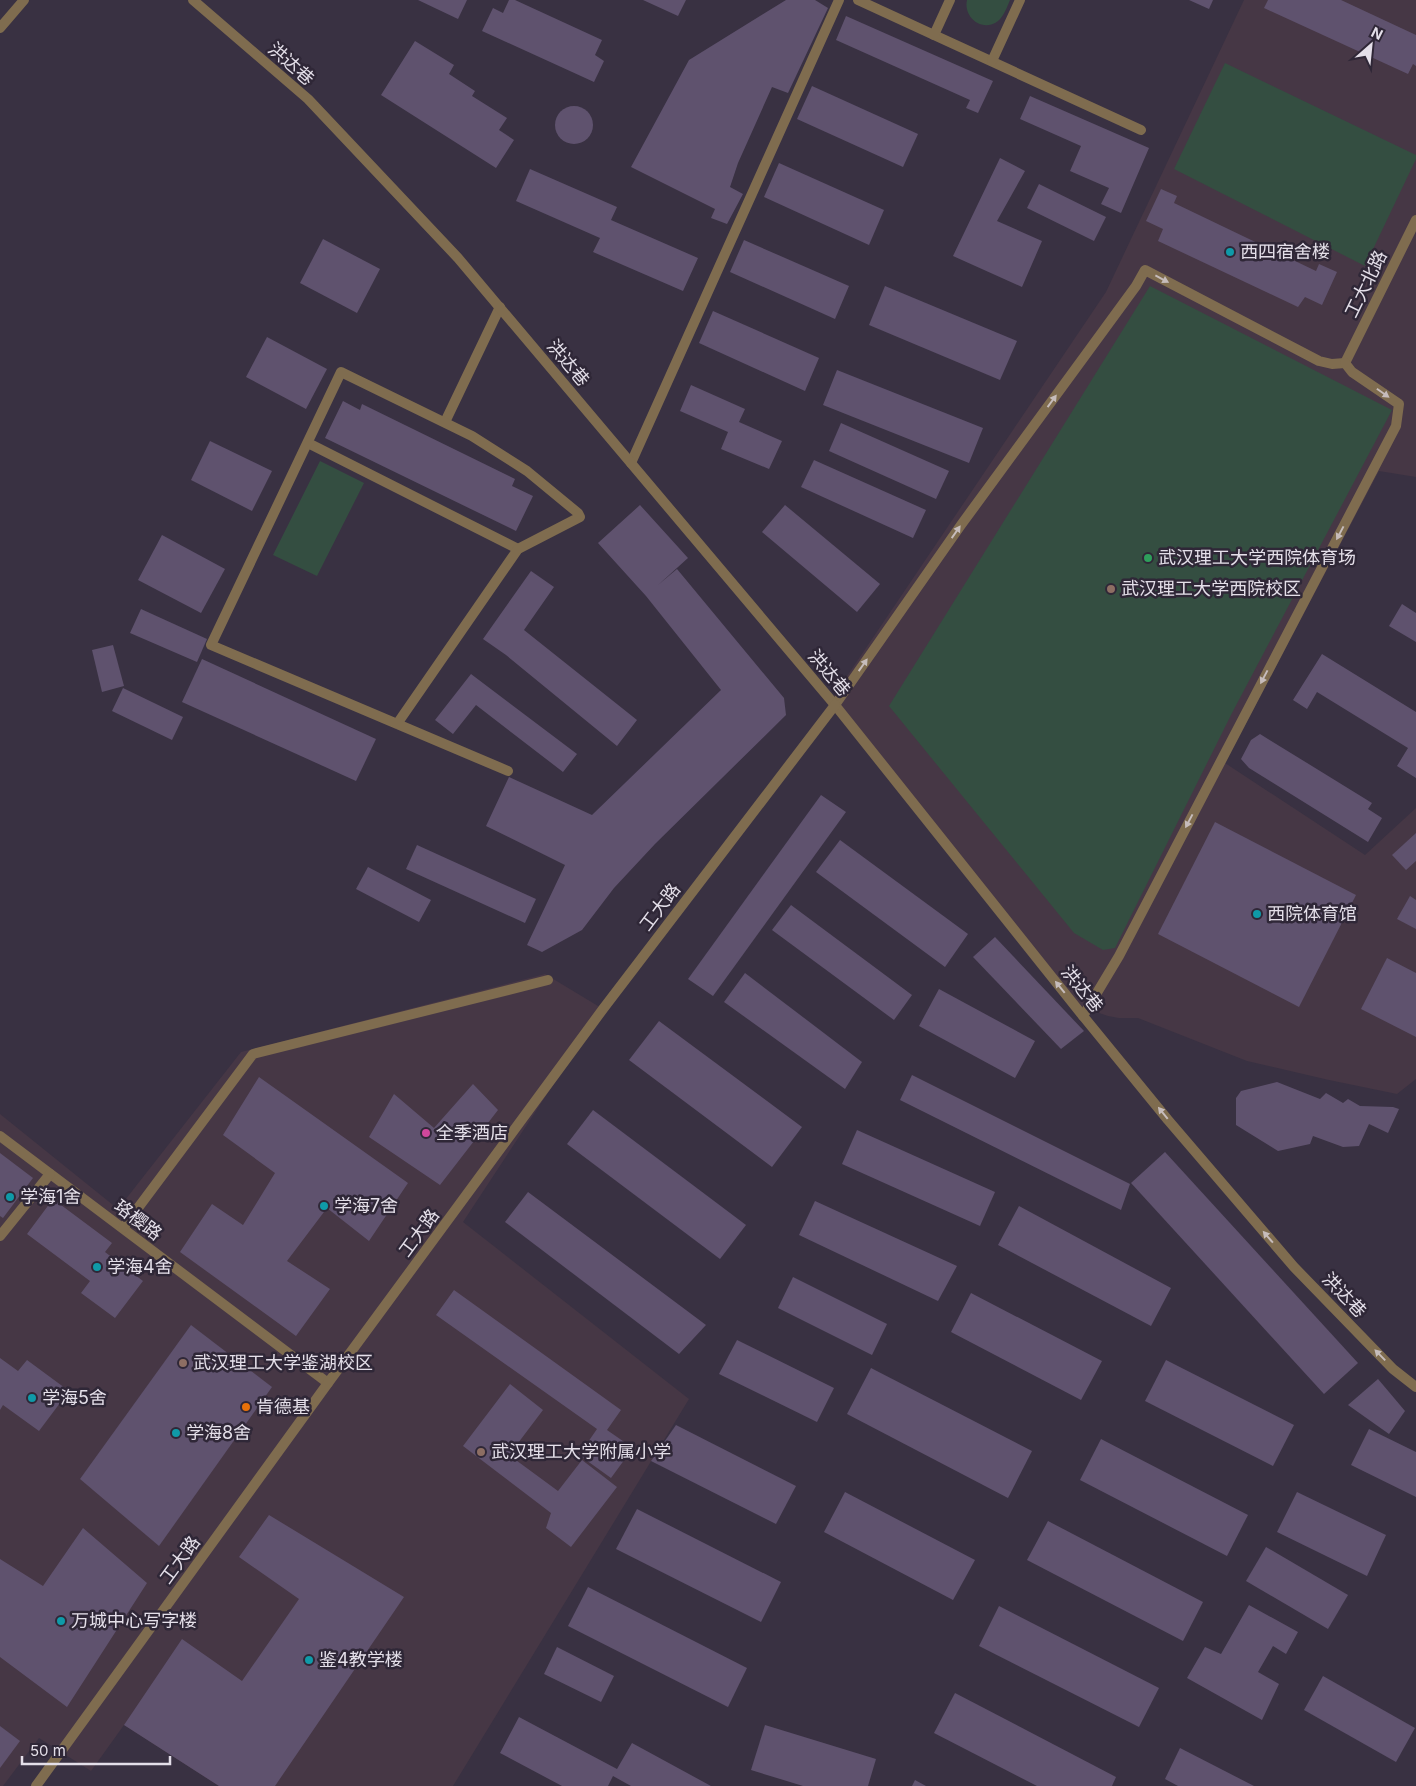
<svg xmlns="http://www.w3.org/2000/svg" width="1416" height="1786" font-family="Inter,'Noto Sans SC',sans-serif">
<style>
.education{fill:#463745}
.green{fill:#344e41}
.building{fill:#5f526e}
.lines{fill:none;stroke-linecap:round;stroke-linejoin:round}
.service{stroke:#7f6c4f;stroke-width:10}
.minor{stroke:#7f6c4f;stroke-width:10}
.tertiary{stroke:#7f6c4f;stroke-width:10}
.oneway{fill:#c6bcbb}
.culture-dot{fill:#0f9aa8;stroke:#2f2737;stroke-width:2}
.leisure-dot{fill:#2e9e5b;stroke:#2f2737;stroke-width:2}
.education-dot{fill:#8d6e63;stroke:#2f2737;stroke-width:2}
.hotel-dot{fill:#d1479c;stroke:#2f2737;stroke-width:2}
.food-dot{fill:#e8710a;stroke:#2f2737;stroke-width:2}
.labels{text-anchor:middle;stroke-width:5;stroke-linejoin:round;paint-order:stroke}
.street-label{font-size:18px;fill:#e4dfe9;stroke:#2f2737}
.poi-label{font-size:18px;fill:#e4dfe9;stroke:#2f2737;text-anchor:start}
</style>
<rect width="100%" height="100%" fill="#393142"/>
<g class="education">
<polygon points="1244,0 1416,0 1416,477 1379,471 1225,763 1365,855 1416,808 1416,1079 1397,1094 1329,1080 1247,1061 1138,1018 1119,1018 1108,1016 1073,1004 831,700 1106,292"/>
<polygon points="545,974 603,1009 463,1222 689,1399 453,1786 219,1786 124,1725 91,1771 39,1738 3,1786 0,1786 0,1114 118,1209 241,1052"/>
</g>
<g class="green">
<path d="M967 0H1010C1007 7 1004 16 998 21 982 33 963 17 967 0Z"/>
<polygon points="1225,63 1416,155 1416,159 1365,266 1174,169"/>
<polygon points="1150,286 1392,410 1232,713 1115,948 1103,950 1074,933 889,706"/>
<polygon points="320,461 364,483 317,576 273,555"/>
</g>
<g class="building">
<polygon points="418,0 467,0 458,19"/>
<polygon points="509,0 515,0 602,40 595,55 604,61 594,82 482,31 493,8 503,13"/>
<polygon points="643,0 686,0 678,16"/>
<polygon points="786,0 815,0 828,8 788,93 772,87 738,163 730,187 743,194 727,224 711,218 715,209 631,167 689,60"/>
<polygon points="1189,0 1213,0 1209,9"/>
<polygon points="1268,0 1341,0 1416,35 1416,66 1413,64 1408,74 1264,8"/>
<polygon points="846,16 993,81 978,113 966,108 970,100 836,40"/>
<polygon points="415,41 454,65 449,74 475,91 472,96 507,118 499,130 514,140 496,168 381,95"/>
<polygon points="812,86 918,134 903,167 797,119"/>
<polygon points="1030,96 1149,148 1121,213 1101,204 1109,188 1070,171 1081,146 1020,119"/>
<circle cx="574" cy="125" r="19"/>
<polygon points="1000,158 1025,171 997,221 1042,241 1022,287 953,256"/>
<polygon points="779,163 884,210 869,245 764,197"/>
<polygon points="530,169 617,207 611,220 698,258 683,291 593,252 600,238 516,201"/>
<polygon points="1039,184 1106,217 1094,241 1027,208"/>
<polygon points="1161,189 1177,196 1174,203 1316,271 1319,264 1337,272 1322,305 1305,297 1298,307 1158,241 1163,229 1146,221"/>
<polygon points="323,239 380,269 357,313 300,283"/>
<polygon points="744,240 849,286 835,319 730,272"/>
<polygon points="885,286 1017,341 1000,380 869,325"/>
<polygon points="713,311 819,358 805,391 699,343"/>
<polygon points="267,337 327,369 306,409 246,377"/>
<polygon points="837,370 983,428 969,463 823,405"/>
<polygon points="691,385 745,409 739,422 782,441 769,469 721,449 728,432 680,411"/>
<polygon points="343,401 360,410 362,404 515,479 512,486 533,496 516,531 325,438"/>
<polygon points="841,423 949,471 936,499 829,451"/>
<polygon points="210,441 272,471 252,511 191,480"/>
<polygon points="814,460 926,510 913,538 801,487"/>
<polygon points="640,505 688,558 658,585 677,569 784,698 786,715 655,844 614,888 582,930 542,952 527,945 565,865 486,826 509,777 592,815 721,690 646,596 598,543"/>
<polygon points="785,505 880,584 857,612 762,532"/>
<polygon points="162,535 225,569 201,613 138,580"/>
<polygon points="531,571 554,587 524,630 637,720 617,746 506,655 483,639"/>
<polygon points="1402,604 1416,613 1416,642 1389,626"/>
<polygon points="141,609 207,639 197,662 130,633"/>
<polygon points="113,645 124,686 102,692 92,650"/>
<polygon points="1322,654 1416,712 1416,778 1397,766 1408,748 1317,692 1307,709 1293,700"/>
<polygon points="202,659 376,739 356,781 182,702"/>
<polygon points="471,674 577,754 563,772 476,705 453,734 435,720"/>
<polygon points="123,688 183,717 172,740 112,711"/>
<polygon points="1260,734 1372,803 1368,809 1382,818 1368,842 1249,768 1241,759 1251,740"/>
<polygon points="821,795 846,812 713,996 688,979"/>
<polygon points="1215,822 1356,895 1299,1007 1158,934"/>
<polygon points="1416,833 1416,861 1406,870 1392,855"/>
<polygon points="840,840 968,934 945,967 816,872"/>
<polygon points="417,845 536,899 525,923 406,869"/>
<polygon points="368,867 431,900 419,922 356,889"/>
<polygon points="1410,896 1416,900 1416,929 1397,919"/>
<polygon points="791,905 912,995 894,1020 772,930"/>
<polygon points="995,937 1084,1031 1061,1049 973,957"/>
<polygon points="1387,958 1416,973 1416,1037 1361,1009"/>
<polygon points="745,973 862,1062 845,1089 724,1002"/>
<polygon points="939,989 1035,1041 1015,1078 919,1026"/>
<polygon points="659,1021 802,1127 772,1167 629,1060"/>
<polygon points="912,1075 1130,1184 1121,1210 900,1100"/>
<polygon points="259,1077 408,1183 369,1241 327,1208 287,1261 330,1289 296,1336 180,1252 212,1204 243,1225 275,1173 223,1135"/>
<polygon points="1277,1082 1320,1099 1326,1093 1343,1103 1348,1099 1360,1106 1393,1107 1399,1109 1388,1133 1369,1124 1359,1146 1343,1147 1313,1136 1310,1144 1278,1151 1236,1125 1236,1098 1241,1091"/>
<polygon points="473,1084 498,1110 440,1185 369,1137 394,1094 434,1128"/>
<polygon points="593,1110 746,1225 720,1259 567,1144"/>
<polygon points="857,1130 995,1192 980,1226 842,1164"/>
<polygon points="1165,1152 1358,1363 1324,1394 1131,1183"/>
<polygon points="0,1153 33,1178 3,1218 0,1216"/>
<polygon points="528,1192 706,1325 679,1354 505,1222"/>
<polygon points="53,1199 112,1243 105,1252 143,1281 115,1318 81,1293 90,1281 27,1234"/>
<polygon points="815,1201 957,1266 938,1301 799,1235"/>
<polygon points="1019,1206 1171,1288 1151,1326 998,1245"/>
<polygon points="793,1277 887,1324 872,1355 778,1308"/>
<polygon points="454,1290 621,1410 607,1430 633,1448 611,1478 579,1455 597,1429 436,1315"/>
<polygon points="971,1293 1102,1361 1081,1400 951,1332"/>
<polygon points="191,1325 272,1387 159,1546 80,1479"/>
<polygon points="737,1340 834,1388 817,1422 719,1374"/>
<polygon points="0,1358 18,1371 27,1360 69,1391 39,1431 3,1405 0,1410"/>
<polygon points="1166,1360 1294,1425 1273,1466 1145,1401"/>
<polygon points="871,1368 1032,1451 1008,1498 847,1414"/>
<polygon points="1378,1379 1405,1411 1389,1434 1348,1405"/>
<polygon points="510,1384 543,1410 509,1455 558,1491 582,1460 617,1487 571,1547 546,1528 551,1513 463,1446"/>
<polygon points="676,1425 796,1486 776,1524 651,1461"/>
<polygon points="1369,1429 1416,1452 1416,1497 1351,1465"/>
<polygon points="1101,1439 1248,1515 1227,1556 1080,1480"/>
<polygon points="845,1492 975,1560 953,1600 824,1532"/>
<polygon points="1297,1492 1386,1535 1367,1576 1277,1532"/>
<polygon points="637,1509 781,1582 761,1622 616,1549"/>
<polygon points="269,1515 404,1597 275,1786 219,1786 124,1725 182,1639 242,1681 299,1599 239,1557"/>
<polygon points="1048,1521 1203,1602 1183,1641 1027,1560"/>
<polygon points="83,1528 147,1583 67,1707 0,1657 0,1559 43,1586"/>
<polygon points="1266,1547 1348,1595 1328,1629 1246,1581"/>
<polygon points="588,1587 747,1668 728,1707 568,1626"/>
<polygon points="1249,1605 1298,1632 1286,1654 1273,1646 1258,1672 1279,1684 1262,1720 1187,1678 1205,1647 1221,1654"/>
<polygon points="999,1606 1159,1688 1139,1727 979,1646"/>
<polygon points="557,1647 614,1676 601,1702 544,1674"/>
<polygon points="1323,1676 1415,1728 1396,1762 1304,1710"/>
<polygon points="955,1693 1116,1777 1112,1786 1037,1786 934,1733"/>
<polygon points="519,1717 617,1769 632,1743 711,1786 631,1786 613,1776 608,1786 562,1786 500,1753"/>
<polygon points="765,1725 876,1759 868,1786 803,1786 751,1770"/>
<polygon points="0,1726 20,1741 0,1768"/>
<polygon points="1180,1748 1254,1786 1178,1786 1165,1779"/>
<polygon points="915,1780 926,1786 912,1786"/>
</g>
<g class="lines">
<g class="service">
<polyline points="934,35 1141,130"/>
<polyline points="992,61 1020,0"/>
</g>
<g class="minor">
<polyline points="858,0 934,35 950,0"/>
<polyline points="0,28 24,0"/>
<polyline points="1345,363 1416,220"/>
<polyline points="445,422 500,307"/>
<polyline points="308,443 518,549"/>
<polyline points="631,463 839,0"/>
<polyline points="835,705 961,525 1136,286 1145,270 1319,361 1332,364 1345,363"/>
<polyline points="397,724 518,549 580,517 578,513 527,471 472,436 341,372 211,645 508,771"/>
<polyline points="1083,1016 1119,956 1396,426 1399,404 1352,372 1345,363"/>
<polyline points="0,1136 328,1383"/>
<polyline points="123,1228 253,1054 548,980"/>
<polyline points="0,1236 50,1174"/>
</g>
<g class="tertiary">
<polyline points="193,0 308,99 458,258 835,705 1083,1016 1168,1120 1294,1267 1393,1369 1416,1387"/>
<polyline points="36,1786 328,1383 603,1009 835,705"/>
</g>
</g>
<defs><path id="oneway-solid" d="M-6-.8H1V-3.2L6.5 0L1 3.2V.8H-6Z" transform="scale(1.25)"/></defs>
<g class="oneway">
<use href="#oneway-solid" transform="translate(1162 279) rotate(28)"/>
<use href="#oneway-solid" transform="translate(1383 393) rotate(35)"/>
<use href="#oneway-solid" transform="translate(1052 401) rotate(-54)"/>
<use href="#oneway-solid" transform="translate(956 532) rotate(-55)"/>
<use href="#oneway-solid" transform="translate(1340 533) rotate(118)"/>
<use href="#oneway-solid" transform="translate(863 665) rotate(-55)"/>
<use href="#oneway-solid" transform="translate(1264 677) rotate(118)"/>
<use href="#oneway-solid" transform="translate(1189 821) rotate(118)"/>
<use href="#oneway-solid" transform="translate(1060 987) rotate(-129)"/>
<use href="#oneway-solid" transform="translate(1163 1113) rotate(-129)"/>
<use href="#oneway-solid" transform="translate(1268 1237) rotate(-131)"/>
<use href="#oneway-solid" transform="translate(1380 1355) rotate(-134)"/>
</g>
<g class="culture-dot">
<circle cx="1230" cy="252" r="5"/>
<circle cx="1257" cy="914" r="5"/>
<circle cx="10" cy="1197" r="5"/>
<circle cx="324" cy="1206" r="5"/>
<circle cx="97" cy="1267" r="5"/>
<circle cx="32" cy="1398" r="5"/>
<circle cx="176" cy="1433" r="5"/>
<circle cx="61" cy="1621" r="5"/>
<circle cx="309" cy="1660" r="5"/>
</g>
<circle class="leisure-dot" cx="1148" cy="558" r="5"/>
<g class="education-dot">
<circle cx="1111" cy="589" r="5"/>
<circle cx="183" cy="1363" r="5"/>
<circle cx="481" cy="1452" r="5"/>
</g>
<circle class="hotel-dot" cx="426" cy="1133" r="5"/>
<circle class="food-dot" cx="246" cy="1407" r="5"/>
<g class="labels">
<g class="street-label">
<text transform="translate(291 64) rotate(41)" y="6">洪达巷</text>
<text transform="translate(1366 284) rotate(-64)" y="6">工大北路</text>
<text transform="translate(568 363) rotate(50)" y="6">洪达巷</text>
<text transform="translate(829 673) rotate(50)" y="6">洪达巷</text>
<text transform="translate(660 907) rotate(-53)" y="6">工大路</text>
<text transform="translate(1082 989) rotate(51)" y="6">洪达巷</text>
<text transform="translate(138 1220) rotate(37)" y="6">珞樱路</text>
<text transform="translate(419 1233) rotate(-54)" y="6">工大路</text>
<text transform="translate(1344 1295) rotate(46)" y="6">洪达巷</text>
<text transform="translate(180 1560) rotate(-54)" y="6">工大路</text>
</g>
<g class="poi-label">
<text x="1240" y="258">西四宿舍楼</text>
<text x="1158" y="564">武汉理工大学西院体育场</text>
<text x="1121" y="595">武汉理工大学西院校区</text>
<text x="1267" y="920">西院体育馆</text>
<text x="436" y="1139">全季酒店</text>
<text x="20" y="1203">学海1舍</text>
<text x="334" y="1212">学海7舍</text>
<text x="107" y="1273">学海4舍</text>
<text x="193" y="1369">武汉理工大学鉴湖校区</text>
<text x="42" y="1404">学海5舍</text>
<text x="256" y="1413">肯德基</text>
<text x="186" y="1439">学海8舍</text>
<text x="491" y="1458">武汉理工大学附属小学</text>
<text x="71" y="1627">万城中心写字楼</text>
<text x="319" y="1666">鉴4教学楼</text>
</g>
</g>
<g transform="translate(1371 45) rotate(27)" stroke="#2f2737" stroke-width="4" paint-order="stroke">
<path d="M0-4L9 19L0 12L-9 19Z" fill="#e4dfe9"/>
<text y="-8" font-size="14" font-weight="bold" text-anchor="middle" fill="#e4dfe9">N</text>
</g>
<path d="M22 1756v8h148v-8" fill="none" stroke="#e4dfe9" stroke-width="2.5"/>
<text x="30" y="1756" font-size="15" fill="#e4dfe9" stroke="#2f2737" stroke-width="4" paint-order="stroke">50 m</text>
</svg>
